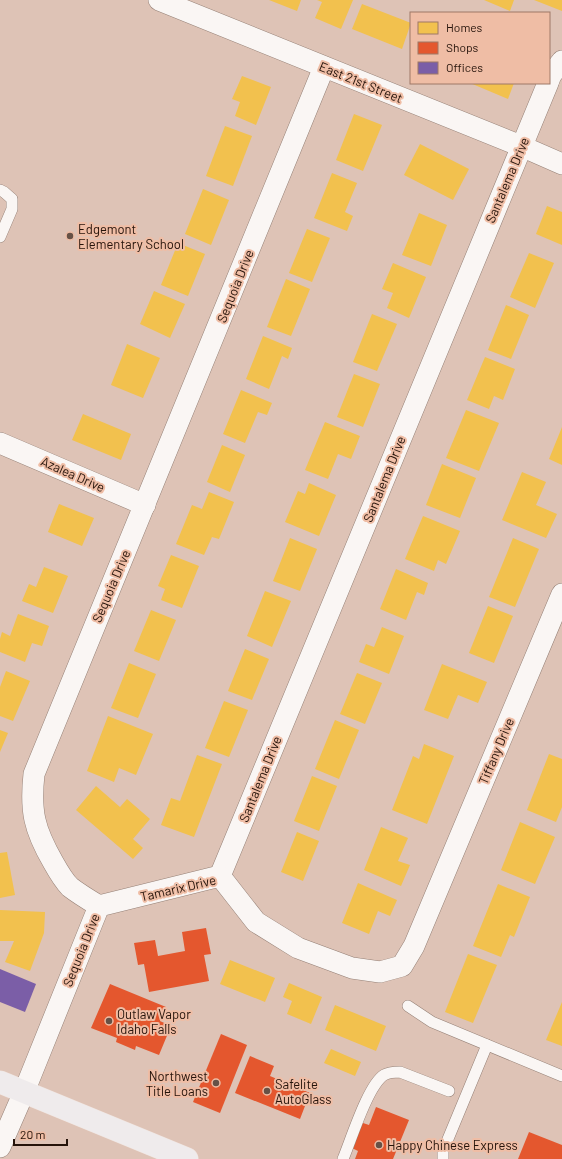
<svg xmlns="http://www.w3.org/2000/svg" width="562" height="1159" font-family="Barlow,sans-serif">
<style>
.homes{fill:#f2c14e}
.shops{fill:#e4572e}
.offices{fill:#7b5ea7}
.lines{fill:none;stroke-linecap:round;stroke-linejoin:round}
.service-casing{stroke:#958076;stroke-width:12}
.minor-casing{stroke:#958076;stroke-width:22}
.primary-casing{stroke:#f0e4de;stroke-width:23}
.service{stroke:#faf6f4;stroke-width:11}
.minor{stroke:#faf6f4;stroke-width:21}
.primary{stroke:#efebec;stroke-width:22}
.poi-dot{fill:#665146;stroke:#efbda5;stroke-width:1.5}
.labels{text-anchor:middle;stroke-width:4;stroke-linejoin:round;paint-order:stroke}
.street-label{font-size:13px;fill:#25130a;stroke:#efbda5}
.poi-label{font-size:13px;fill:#25130a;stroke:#efbda5;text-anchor:start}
</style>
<rect width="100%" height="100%" fill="#dec3b6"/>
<g class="homes">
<polygon points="269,0 301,0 297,11"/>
<polygon points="317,0 353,0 341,29 315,18 322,2"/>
<polygon points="484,0 514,0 510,11"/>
<polygon points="534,0 562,0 562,11"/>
<polygon points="362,4 411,23 402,49 352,29"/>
<polygon points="242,76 271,87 256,125 235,116 240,102 232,99"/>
<polygon points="470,83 514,83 508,99"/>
<polygon points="354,114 382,125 363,171 336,160"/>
<polygon points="225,126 252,136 233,186 206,176"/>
<polygon points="420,144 469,169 453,200 404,175"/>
<polygon points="332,173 357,183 345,212 353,216 347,231 314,218"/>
<polygon points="203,189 229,200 211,245 185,234"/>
<polygon points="547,206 562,212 562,245 536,234"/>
<polygon points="419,213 447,225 431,266 402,255"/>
<polygon points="307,229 330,238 312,282 289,273"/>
<polygon points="178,243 205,254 188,296 161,285"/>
<polygon points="529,253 554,263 535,308 510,297"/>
<polygon points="393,263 426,277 409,318 387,308 393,293 382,289"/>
<polygon points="286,279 310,289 291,336 267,327"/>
<polygon points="154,291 185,304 170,338 140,324"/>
<polygon points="506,305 529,315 511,359 488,350"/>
<polygon points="372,314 397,324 377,371 353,362"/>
<polygon points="263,336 292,348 288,359 282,356 269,389 246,379"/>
<polygon points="127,344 160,358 143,398 111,385"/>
<polygon points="485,357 515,369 503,400 494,396 489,409 467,400"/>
<polygon points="354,374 380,384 363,427 337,417"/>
<polygon points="241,390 272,403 267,415 258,412 245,443 223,434"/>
<polygon points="466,410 499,423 479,471 446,458"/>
<polygon points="83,414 131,434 121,460 72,440"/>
<polygon points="325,422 360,436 351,459 338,454 328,479 305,470"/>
<polygon points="562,427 562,465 549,459"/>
<polygon points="222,445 245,455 230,492 207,482"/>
<polygon points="442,464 476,478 460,518 426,505"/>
<polygon points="522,472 546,482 536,505 557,514 546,538 502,520"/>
<polygon points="309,483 336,495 319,536 285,522 298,491 305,494"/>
<polygon points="209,492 234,502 219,539 212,537 204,555 176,544 192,505 202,509"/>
<polygon points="59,504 94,518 82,546 48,532"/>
<polygon points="423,516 460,531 446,564 438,560 434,571 405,559"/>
<polygon points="290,538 317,549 300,591 273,581"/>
<polygon points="513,538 539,549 515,607 489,597"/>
<polygon points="171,555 199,566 182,608 161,600 165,589 158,586"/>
<polygon points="44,567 68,576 53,613 22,601 29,584 36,587"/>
<polygon points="396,569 428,583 424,595 417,592 406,620 380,609"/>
<polygon points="265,591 291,601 272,647 247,636"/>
<polygon points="488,606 513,616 494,663 469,653"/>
<polygon points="151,610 176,620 159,661 134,651"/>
<polygon points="18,614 49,626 42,646 32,643 25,662 0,652 0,639 2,632 10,636"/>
<polygon points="382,627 404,636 389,674 359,662 366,644 374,647"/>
<polygon points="245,649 269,659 252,700 228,691"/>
<polygon points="129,663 156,674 138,718 111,708"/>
<polygon points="442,664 487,682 478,703 458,695 448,719 424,710"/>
<polygon points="6,671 30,681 13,721 0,716 0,687"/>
<polygon points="357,673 382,683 365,724 340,714"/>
<polygon points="224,701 248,710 229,757 205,748"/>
<polygon points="108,716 153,734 136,775 119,768 114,782 87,771"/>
<polygon points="335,720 359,730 339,779 315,769"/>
<polygon points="0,730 8,733 0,752"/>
<polygon points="424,744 454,756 427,824 392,810 413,756 419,759"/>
<polygon points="549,754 562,759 562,807 556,822 527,810"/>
<polygon points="197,755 222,764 194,837 161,825 171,798 180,801"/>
<polygon points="312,776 337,786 319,831 294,821"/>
<polygon points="96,786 120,807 127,799 150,819 133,839 143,848 133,859 76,810"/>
<polygon points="520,822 555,837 535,884 501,870"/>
<polygon points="381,827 408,838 398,861 410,865 401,886 364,870"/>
<polygon points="297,832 319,841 303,881 281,872"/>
<polygon points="7,852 15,895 0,898 0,853"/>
<polygon points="358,883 397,900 390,916 378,911 369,934 342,923"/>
<polygon points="498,884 530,897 514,937 510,935 501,957 473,946"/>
<polygon points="0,910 45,912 44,933 30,971 5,962 14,941 0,941"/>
<polygon points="468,954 497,965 473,1023 445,1012"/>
<polygon points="230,960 275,978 265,1002 220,984"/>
<polygon points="289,983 322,997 311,1024 287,1014 292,1001 283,997"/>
<polygon points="562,1002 562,1046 546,1040"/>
<polygon points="335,1005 386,1026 376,1051 325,1030"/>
<polygon points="331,1049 361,1062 355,1076 324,1063"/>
</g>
<g class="shops">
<polygon points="206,928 211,954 204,955 209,981 149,992 144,964 138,965 134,943 155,940 158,956 185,951 182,932"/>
<polygon points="110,984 166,1007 160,1021 171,1026 159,1055 136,1046 135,1050 116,1042 117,1038 91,1028"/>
<polygon points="221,1034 247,1045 220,1113 193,1102"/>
<polygon points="250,1056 274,1066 270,1076 310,1093 300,1119 235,1093"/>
<polygon points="376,1107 409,1120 393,1159 355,1159 358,1151 350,1147 360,1122 369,1125"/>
<polygon points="529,1132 562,1145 562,1159 518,1159"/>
</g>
<polygon class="offices" points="0,969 36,984 25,1012 0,1002"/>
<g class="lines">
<g class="service-casing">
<g id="service">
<polyline points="0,190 4,192 12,199 12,209 0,237"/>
<polyline points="408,1006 432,1022 562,1076"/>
<path d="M343 1159C351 1140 368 1085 384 1075 389 1072 394 1072 400 1072L449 1091"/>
<polyline points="443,1159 443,1151 487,1045"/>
</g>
</g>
<g class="minor-casing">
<g id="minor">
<polyline points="159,0 521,146 562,164"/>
<polyline points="549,80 551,75 562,61"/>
<polyline points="0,443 145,505"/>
<polyline points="220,876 548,83"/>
<path d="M99 906C89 900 79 894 70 887 63 880 58 871 53 862 34 829 30 811 34 774L324 67"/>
<polyline points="99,906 220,876 256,922 298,948 352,968 380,972 402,966 414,946 562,594"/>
<polyline points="0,1147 24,1092 99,906"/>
</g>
</g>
<g class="primary-casing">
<polyline id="primary" points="0,1082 187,1159"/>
</g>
<use href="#service" class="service"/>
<use href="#minor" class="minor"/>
<use href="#primary" class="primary"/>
</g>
<g class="poi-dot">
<circle cx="70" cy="236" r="4"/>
<circle cx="109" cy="1021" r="4"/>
<circle cx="216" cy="1083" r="4"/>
<circle cx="267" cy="1091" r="4"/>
<circle cx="379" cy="1145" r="4"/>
</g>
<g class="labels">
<g class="street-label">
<text transform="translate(361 82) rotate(22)" y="5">East 21st Street</text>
<text transform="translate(507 180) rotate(-67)" y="5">Santalema Drive</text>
<text transform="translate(235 286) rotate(-68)" y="5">Sequoia Drive</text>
<text transform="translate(73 474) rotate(24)" y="5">Azalea Drive</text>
<text transform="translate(384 479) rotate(-68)" y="5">Santalema Drive</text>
<text transform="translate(111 586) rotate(-67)" y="5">Sequoia Drive</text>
<text transform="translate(496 751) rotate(-67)" y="5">Tiffany Drive</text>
<text transform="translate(260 779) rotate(-68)" y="5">Santalema Drive</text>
<text transform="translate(178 888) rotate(-13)" y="5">Tamarix Drive</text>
<text transform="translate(81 950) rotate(-68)" y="5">Sequoia Drive</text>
</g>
<g class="poi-label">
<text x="78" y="234">Edgemont<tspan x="78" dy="15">Elementary School</tspan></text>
<text x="117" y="1019">Outlaw Vapor<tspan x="117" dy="15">Idaho Falls</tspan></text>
<text x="208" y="1081" text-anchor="end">Northwest<tspan x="208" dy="15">Title Loans</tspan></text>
<text x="275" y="1089">Safelite<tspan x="275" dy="15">AutoGlass</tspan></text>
<text x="387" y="1150">Happy Chinese Express</text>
</g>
</g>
<rect x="410" y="12" width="140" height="72" fill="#efbda5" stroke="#9e7967"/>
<rect x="418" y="22" width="20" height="12" fill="#f2c14e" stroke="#9e7967"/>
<text x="446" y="32" font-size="12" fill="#25130a">Homes</text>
<rect x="418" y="42" width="20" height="12" fill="#e4572e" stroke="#9e7967"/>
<text x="446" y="52" font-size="12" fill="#25130a">Shops</text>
<rect x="418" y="62" width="20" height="12" fill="#7b5ea7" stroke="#9e7967"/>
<text x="446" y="72" font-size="12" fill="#25130a">Offices</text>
<path d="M14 1139v6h53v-6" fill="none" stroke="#25130a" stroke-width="2"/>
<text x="20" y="1139" font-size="12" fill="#25130a" stroke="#efbda5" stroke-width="3" paint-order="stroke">20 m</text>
</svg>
